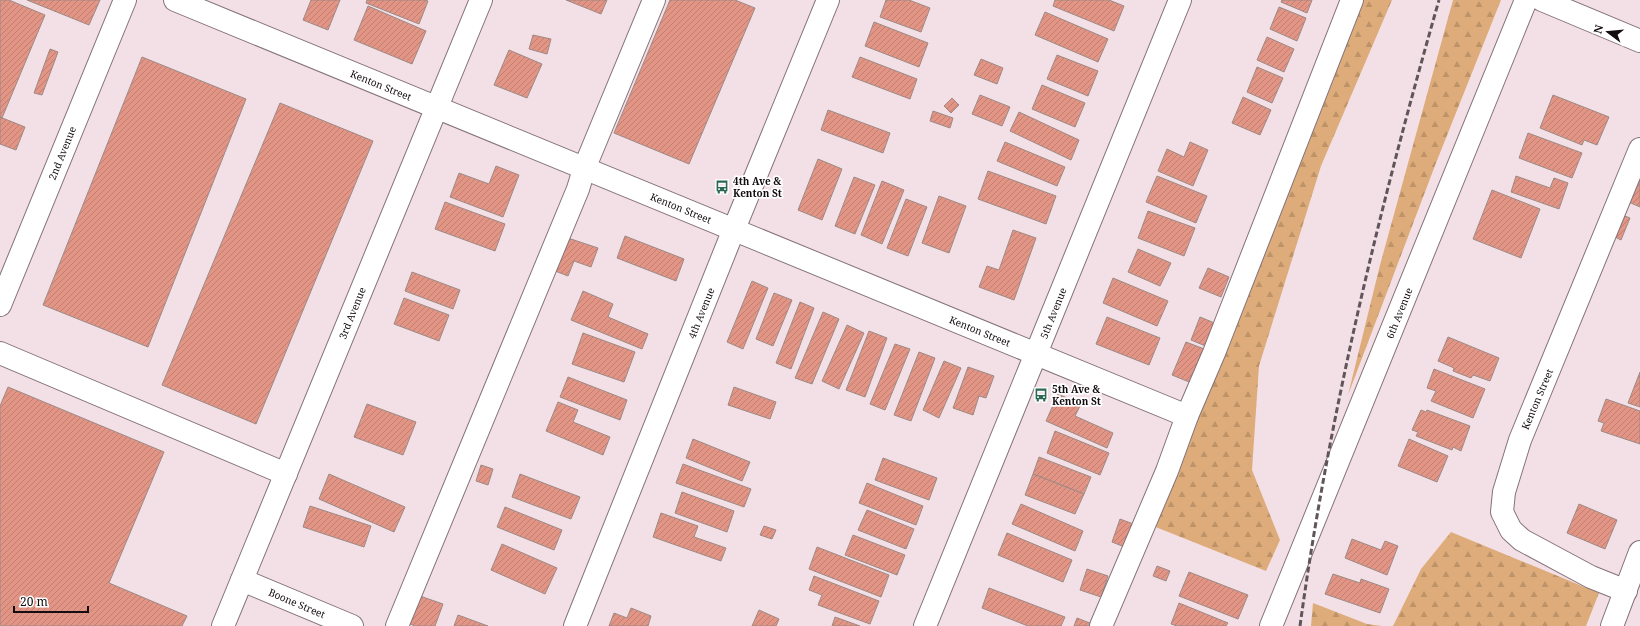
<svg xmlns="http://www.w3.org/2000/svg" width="1640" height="626" font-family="'Noto Serif',serif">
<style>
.forest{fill:url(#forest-firs)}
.building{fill:url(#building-hatch);stroke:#9c8a86}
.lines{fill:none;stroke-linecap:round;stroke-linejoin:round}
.minor-casing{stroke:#847379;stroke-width:24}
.minor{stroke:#fff;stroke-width:22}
.rail{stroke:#605559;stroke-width:3;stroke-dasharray:6 3;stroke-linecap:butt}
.labels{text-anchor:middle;stroke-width:3.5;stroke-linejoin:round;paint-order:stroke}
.street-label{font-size:10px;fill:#130d0f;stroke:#fff}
.poi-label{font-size:10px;font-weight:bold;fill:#130d0f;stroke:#fff;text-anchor:start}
</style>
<defs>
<pattern id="forest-firs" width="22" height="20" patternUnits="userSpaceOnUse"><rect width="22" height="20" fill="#deac7a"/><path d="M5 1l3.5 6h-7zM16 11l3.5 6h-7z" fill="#be9368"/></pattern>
<pattern id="building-hatch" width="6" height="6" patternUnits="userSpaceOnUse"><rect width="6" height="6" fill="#e29485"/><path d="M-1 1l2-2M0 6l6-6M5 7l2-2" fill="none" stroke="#c17e72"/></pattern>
</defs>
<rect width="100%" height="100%" fill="#f3e0e6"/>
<g class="forest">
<polygon points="1359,0 1392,0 1321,166 1259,366 1252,470 1280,540 1266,571 1153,526"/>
<polygon points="1453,0 1501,0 1436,163 1348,395 1380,265"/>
<polygon points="1451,532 1599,593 1586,626 1393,626 1421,569"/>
<polygon points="1313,603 1367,624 1382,626 1311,626"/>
</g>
<g class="building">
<polygon points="0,0 9,0 45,15 2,118 0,117"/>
<polygon points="27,0 100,0 89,25"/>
<polygon points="311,0 340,0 328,30 303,20"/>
<polygon points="367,0 425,0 428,1 419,24 366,3"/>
<polygon points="566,0 607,0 601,14"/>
<polygon points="670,0 735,0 755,8 689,164 614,133"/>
<polygon points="886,0 909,0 930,8 921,32 880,17"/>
<polygon points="1055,0 1109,0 1124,6 1114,31 1053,6"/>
<polygon points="1282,0 1312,0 1307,13 1281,2"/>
<polygon points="368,6 426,31 412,64 354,40"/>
<polygon points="1279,7 1306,18 1297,41 1270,29"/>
<polygon points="1045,12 1108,39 1098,62 1035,35"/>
<polygon points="874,22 928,43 919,67 865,46"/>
<polygon points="533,35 551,39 547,54 529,49"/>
<polygon points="1267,37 1294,49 1284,72 1257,60"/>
<polygon points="50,49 58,52 42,95 34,93"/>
<polygon points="509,50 542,64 527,98 494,85"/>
<polygon points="1057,55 1098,71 1088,96 1047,79"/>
<polygon points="142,57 246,99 148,347 43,305"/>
<polygon points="860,57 917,79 910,99 852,77"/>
<polygon points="981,59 1003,68 997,84 974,75"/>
<polygon points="1257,67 1283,78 1272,103 1247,92"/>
<polygon points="1042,85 1085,103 1075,127 1032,109"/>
<polygon points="980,95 1010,107 1002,126 972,114"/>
<polygon points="1553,95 1609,117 1597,145 1584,140 1582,145 1540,128"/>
<polygon points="1243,97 1271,110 1260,135 1232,123"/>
<polygon points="952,98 959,105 951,113 944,106"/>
<polygon points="280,103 373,141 256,424 162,385"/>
<polygon points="828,110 890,133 883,153 821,130"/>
<polygon points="933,111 953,118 950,128 930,121"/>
<polygon points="1019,112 1079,140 1071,160 1010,131"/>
<polygon points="0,117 25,127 16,150 0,144"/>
<polygon points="1528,133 1582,153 1572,178 1519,158"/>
<polygon points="1005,142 1065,167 1057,186 997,161"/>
<polygon points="1190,142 1208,150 1193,186 1158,171 1167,149 1184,157"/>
<polygon points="818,159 842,169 822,220 798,210"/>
<polygon points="496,166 519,175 503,217 450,197 459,173 489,184"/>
<polygon points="988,171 1056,196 1046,224 978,199"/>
<polygon points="1640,172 1640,207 1624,200"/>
<polygon points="1157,176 1207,196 1196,223 1146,202"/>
<polygon points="1516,176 1550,188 1554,178 1568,183 1559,209 1511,192"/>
<polygon points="854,177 875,185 855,234 835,226"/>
<polygon points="882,181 904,190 882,244 861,235"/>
<polygon points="1492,190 1540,209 1521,258 1473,239"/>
<polygon points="939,196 966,206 949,253 922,243"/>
<polygon points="906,199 927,207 908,256 887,248"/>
<polygon points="445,202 505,224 495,251 435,229"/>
<polygon points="1148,211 1195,228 1184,256 1138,238"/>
<polygon points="1620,214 1630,218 1621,240 1611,235"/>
<polygon points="1013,230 1036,238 1014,300 979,287 987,266 999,270"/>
<polygon points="562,236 598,248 591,267 574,261 568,276 550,269"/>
<polygon points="625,236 684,259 676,281 617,258"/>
<polygon points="1138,249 1171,263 1160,286 1128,272"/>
<polygon points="1208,268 1229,277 1221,297 1199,288"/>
<polygon points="412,272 460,290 453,309 405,291"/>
<polygon points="1113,278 1168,301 1157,326 1103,303"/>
<polygon points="752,281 768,288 743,349 727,342"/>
<polygon points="583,291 613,304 608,317 648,334 642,349 571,320"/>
<polygon points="774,293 792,300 773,346 756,339"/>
<polygon points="404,298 449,315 439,341 394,324"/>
<polygon points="800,302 814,308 791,369 776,363"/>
<polygon points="823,312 839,319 812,384 795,378"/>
<polygon points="1107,317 1160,338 1149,365 1096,344"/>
<polygon points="1200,317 1217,324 1208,347 1191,340"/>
<polygon points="847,325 864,333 839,389 822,381"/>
<polygon points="869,331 887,338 865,397 846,390"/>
<polygon points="583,333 635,352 624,382 572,364"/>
<polygon points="1448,337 1499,358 1490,381 1473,375 1471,378 1453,371 1454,368 1438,361"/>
<polygon points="1186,342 1207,350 1194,384 1172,375"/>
<polygon points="895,344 910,349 885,410 870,404"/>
<polygon points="919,352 935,358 911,421 894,415"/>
<polygon points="944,361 961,368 939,418 923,410"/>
<polygon points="968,367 994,376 986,398 979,396 973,415 953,408"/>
<polygon points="1434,369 1485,389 1473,418 1431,401 1436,391 1427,388"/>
<polygon points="1640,372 1640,407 1628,403"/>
<polygon points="568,377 627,400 620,420 560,397"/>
<polygon points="8,387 164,452 109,583 187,616 182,626 3,626 0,625 0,406"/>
<polygon points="734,387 776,402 770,419 728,405"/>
<polygon points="1058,394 1081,404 1075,416 1113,433 1107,448 1046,421"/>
<polygon points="1606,399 1640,411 1640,444 1601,431 1604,423 1598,421"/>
<polygon points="558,402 578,410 573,422 610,437 603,455 546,431"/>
<polygon points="367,404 416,422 403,455 354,437"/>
<polygon points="1421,410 1426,412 1427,410 1470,426 1461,451 1453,447 1452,450 1416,436 1418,432 1412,430"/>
<polygon points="1055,431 1109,453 1100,475 1047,453"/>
<polygon points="693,439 750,462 742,481 686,458"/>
<polygon points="1409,439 1448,456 1437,482 1398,466"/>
<polygon points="1039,457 1091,477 1084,494 1033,474"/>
<polygon points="883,458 937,478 929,500 875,480"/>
<polygon points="683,464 751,489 744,507 676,483"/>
<polygon points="481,465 493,469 488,485 476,481"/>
<polygon points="329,474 405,507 394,532 319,499"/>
<polygon points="520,474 580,497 571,519 512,497"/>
<polygon points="1033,474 1084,494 1075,514 1025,495"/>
<polygon points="867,483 923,506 916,525 859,503"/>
<polygon points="682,492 734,511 727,532 675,513"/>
<polygon points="1021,504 1083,531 1075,551 1012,524"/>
<polygon points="1579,504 1617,520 1605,549 1567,533"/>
<polygon points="310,506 371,526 364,547 303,527"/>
<polygon points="505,507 562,530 554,550 497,527"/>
<polygon points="867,510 914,529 906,549 858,530"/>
<polygon points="661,513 698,526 694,537 726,548 721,561 653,537"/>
<polygon points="1120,519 1136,525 1127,548 1112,542"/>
<polygon points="764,526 776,530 772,539 760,535"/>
<polygon points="1007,533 1072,560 1063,582 998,555"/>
<polygon points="853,535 905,555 897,575 845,555"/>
<polygon points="1352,539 1381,550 1385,541 1398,546 1387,575 1345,558"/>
<polygon points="502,544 557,568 545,594 491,570"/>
<polygon points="817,547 889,575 881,597 809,569"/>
<polygon points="1157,566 1170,571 1166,581 1153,576"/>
<polygon points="1087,569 1108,576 1101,597 1080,590"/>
<polygon points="1189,572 1248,595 1238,619 1179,596"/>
<polygon points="1333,574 1360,583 1361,579 1389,589 1380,613 1325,594"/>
<polygon points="814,576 879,601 870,624 818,605 822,595 809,590"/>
<polygon points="989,588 1065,617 1061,626 1028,626 982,608"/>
<polygon points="420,596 443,604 435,626 415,626 410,624"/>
<polygon points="1179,603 1228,623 1226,626 1177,626 1171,624"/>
<polygon points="631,608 651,616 648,626 609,626 614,613 627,618"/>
<polygon points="759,610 779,619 776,626 752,626"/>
<polygon points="458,615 488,626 454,626"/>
<polygon points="835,617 860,626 832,626"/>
<polygon points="1077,618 1095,625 1094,626 1074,626"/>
</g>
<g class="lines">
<g class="minor-casing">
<g id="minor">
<polyline points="175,0 1187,416"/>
<polyline points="1542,0 1640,41"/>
<polyline points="0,305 125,0"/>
<polyline points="0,353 286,474"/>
<polyline points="242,580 352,626"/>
<polyline points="1626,591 1591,577 1522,540 1511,530 1502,512 1504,492 1520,440 1640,149"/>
<polyline points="223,626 481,0"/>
<polyline points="397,626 578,189 584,169 654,0"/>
<polyline points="575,626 734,229 828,0"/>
<polyline points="925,626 1180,0"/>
<polyline points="1101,626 1167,471 1187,416 1214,353 1352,0"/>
<polyline points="1271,626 1526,0"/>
<polyline points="1612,626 1640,552"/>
</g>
</g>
<use href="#minor" class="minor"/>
<path class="rail" d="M1300 626C1329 414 1380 206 1439 0"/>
</g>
<defs>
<g id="bus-bare" transform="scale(1.08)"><path d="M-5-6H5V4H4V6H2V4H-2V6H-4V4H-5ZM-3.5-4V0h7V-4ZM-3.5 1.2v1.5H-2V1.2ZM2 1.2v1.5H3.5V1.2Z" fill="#2b6956" stroke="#fff" stroke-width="2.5" paint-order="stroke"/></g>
</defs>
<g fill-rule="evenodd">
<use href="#bus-bare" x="722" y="187"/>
<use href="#bus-bare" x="1041" y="395"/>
</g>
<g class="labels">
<g class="street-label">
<text transform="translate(381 85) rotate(22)" y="4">Kenton Street</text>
<text transform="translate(62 153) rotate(-68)" y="4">2nd Avenue</text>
<text transform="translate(681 208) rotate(22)" y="4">Kenton Street</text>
<text transform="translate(352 313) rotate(-68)" y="4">3rd Avenue</text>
<text transform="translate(701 313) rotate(-68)" y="4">4th Avenue</text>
<text transform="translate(1053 313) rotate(-68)" y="4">5th Avenue</text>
<text transform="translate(1399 313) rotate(-68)" y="4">6th Avenue</text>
<text transform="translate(980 331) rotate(22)" y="4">Kenton Street</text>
<text transform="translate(1537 399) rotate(-67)" y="4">Kenton Street</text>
<text transform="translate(297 603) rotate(23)" y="4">Boone Street</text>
</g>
<g class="poi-label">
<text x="733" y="185">4th Ave &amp;<tspan x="733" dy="12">Kenton St</tspan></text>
<text x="1052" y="393">5th Ave &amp;<tspan x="1052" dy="12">Kenton St</tspan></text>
</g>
</g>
<g transform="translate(1608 32) rotate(286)" stroke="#ffffff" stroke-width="3" paint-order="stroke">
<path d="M0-3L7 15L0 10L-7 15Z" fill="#130d0f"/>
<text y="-6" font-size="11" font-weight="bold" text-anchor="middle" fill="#130d0f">N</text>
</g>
<path d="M14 606v6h74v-6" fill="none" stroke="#130d0f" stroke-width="2"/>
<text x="20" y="606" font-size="12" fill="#130d0f" stroke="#ffffff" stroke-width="3" paint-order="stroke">20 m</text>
</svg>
